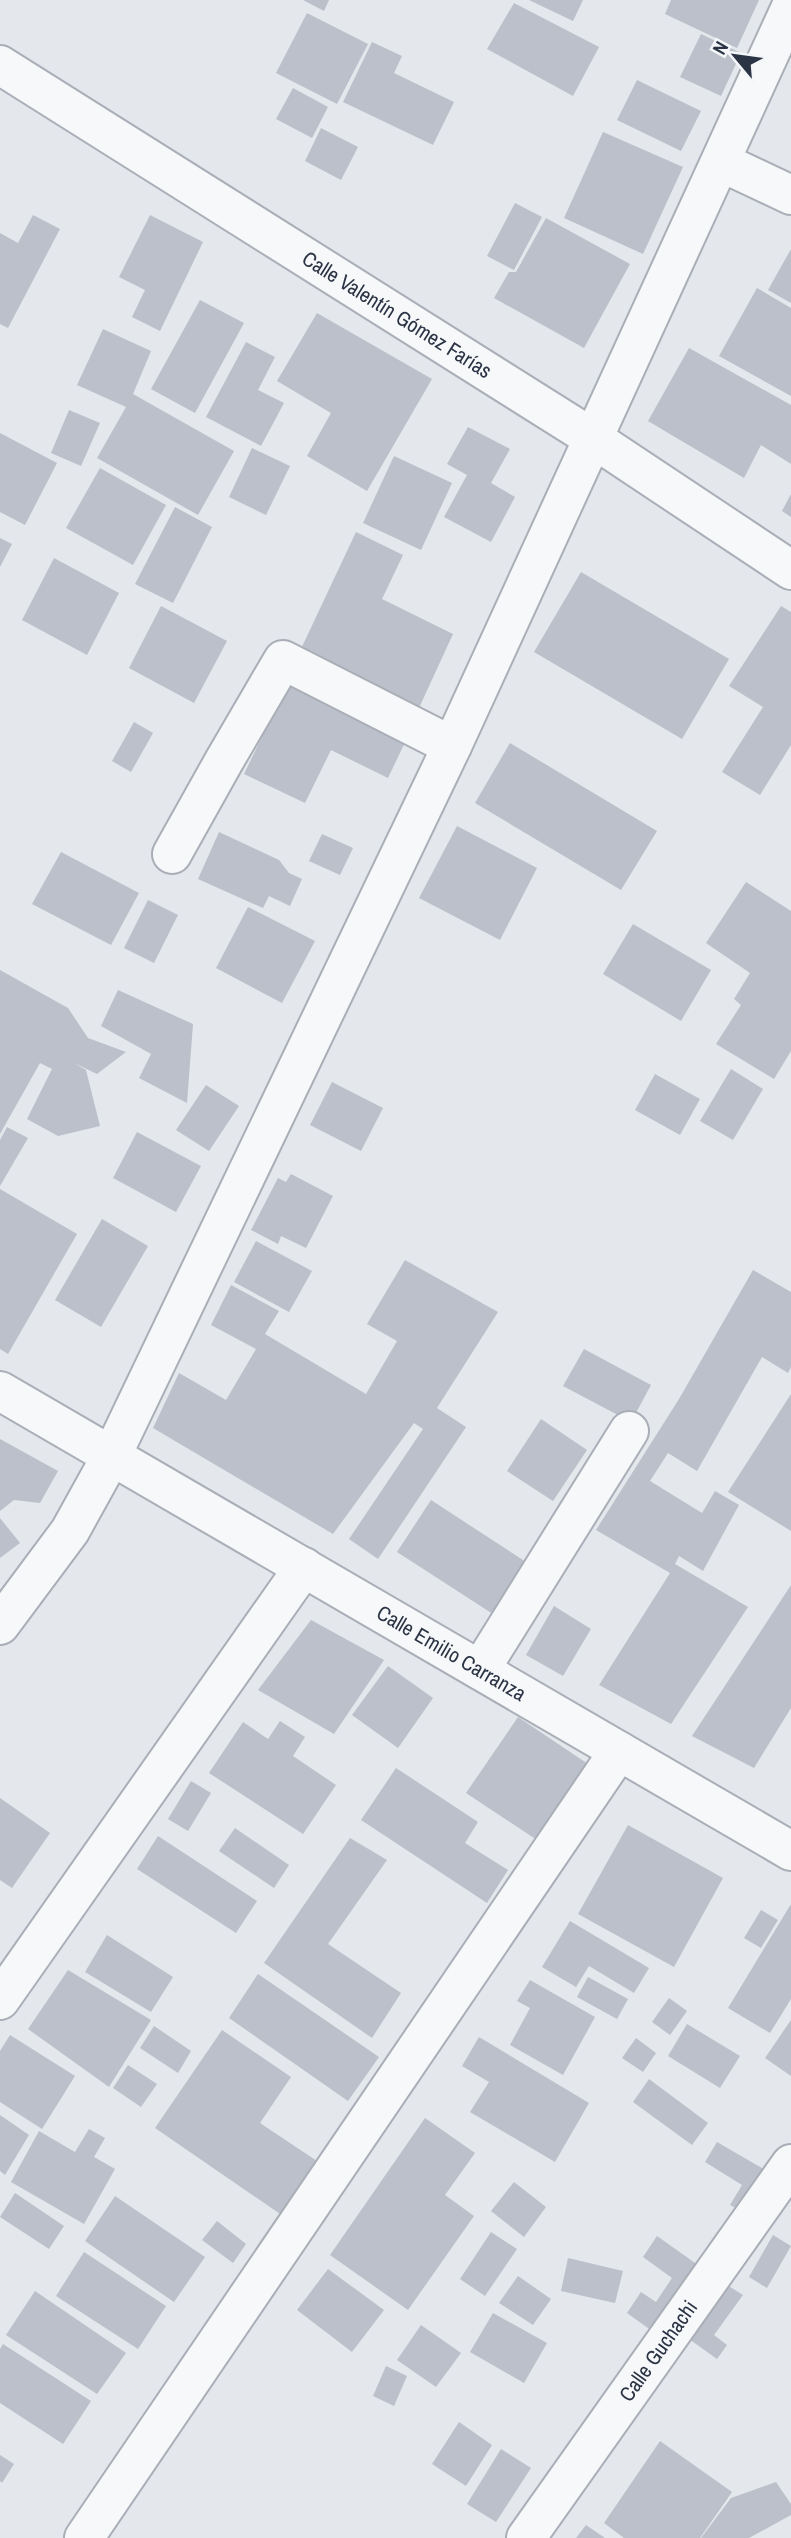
<svg xmlns="http://www.w3.org/2000/svg" width="791" height="2538" font-family="'Archivo Narrow',sans-serif">
<style>
.building{fill:#bbc0ca}
.lines{fill:none;stroke-linecap:round;stroke-linejoin:round}
.minor-casing{stroke:#a9aeb7;stroke-width:42}
.tertiary-casing{stroke:#a9aeb7;stroke-width:42}
.minor{stroke:#f7f8fa;stroke-width:38}
.tertiary{stroke:#f7f8fa;stroke-width:38}
.labels{text-anchor:middle;stroke-width:6;stroke-linejoin:round;paint-order:stroke}
.street-label{font-size:21px;fill:#2b3445;stroke:#f4f6f9}
</style>
<rect width="100%" height="100%" fill="#e4e7ec"/>
<g class="building">
<polygon points="303,0 329,0 324,11"/>
<polygon points="529,0 583,0 573,21"/>
<polygon points="671,0 759,0 737,48 665,14"/>
<polygon points="514,3 599,47 573,96 487,49"/>
<polygon points="307,13 368,44 337,104 276,73"/>
<polygon points="701,34 741,53 721,96 680,77"/>
<polygon points="372,42 402,56 394,73 454,102 433,145 343,102"/>
<polygon points="637,80 701,111 681,151 617,120"/>
<polygon points="293,88 328,107 312,138 276,119"/>
<polygon points="321,128 358,147 341,180 305,161"/>
<polygon points="603,132 683,167 643,254 564,218"/>
<polygon points="515,203 542,217 514,270 487,256"/>
<polygon points="33,215 60,229 8,328 0,324 0,233 18,243"/>
<polygon points="150,215 203,242 160,331 132,317 145,290 119,277"/>
<polygon points="546,218 630,264 584,348 494,298 509,272 516,272"/>
<polygon points="791,249 791,303 768,290"/>
<polygon points="757,288 791,308 791,396 719,356"/>
<polygon points="200,300 244,323 195,413 151,389"/>
<polygon points="317,313 432,379 367,491 307,456 331,413 277,381"/>
<polygon points="103,329 151,351 133,394 234,451 198,515 97,458 126,407 77,385"/>
<polygon points="246,342 275,357 258,390 284,403 261,446 206,417"/>
<polygon points="689,348 791,405 791,464 761,445 744,478 648,421"/>
<polygon points="69,410 100,423 81,466 51,453"/>
<polygon points="468,427 510,449 491,483 515,497 491,542 444,517 467,475 447,464"/>
<polygon points="0,433 57,463 25,525 0,512"/>
<polygon points="252,448 290,466 266,515 229,497"/>
<polygon points="394,456 452,483 421,550 363,523"/>
<polygon points="100,468 166,505 133,565 66,528"/>
<polygon points="791,494 791,517 782,511"/>
<polygon points="175,507 212,527 173,603 135,584"/>
<polygon points="356,532 403,555 382,599 453,634 419,708 300,651"/>
<polygon points="0,538 12,544 0,567"/>
<polygon points="54,558 119,593 87,655 22,620"/>
<polygon points="581,572 729,659 682,739 534,652"/>
<polygon points="161,606 227,641 194,703 129,668"/>
<polygon points="781,606 791,612 791,745 760,795 722,772 763,707 729,686"/>
<polygon points="291,677 409,734 388,778 331,750 305,803 244,774"/>
<polygon points="134,722 153,733 131,772 112,761"/>
<polygon points="510,743 657,831 621,890 475,803"/>
<polygon points="457,826 537,868 500,940 419,898"/>
<polygon points="219,832 279,860 289,873 302,879 290,906 269,896 263,908 198,879"/>
<polygon points="322,834 353,848 340,875 309,861"/>
<polygon points="61,852 139,893 111,945 32,904"/>
<polygon points="746,882 791,911 791,1051 774,1079 716,1044 741,1005 734,999 750,973 706,943"/>
<polygon points="148,900 178,915 154,963 124,948"/>
<polygon points="248,907 315,941 282,1003 216,968"/>
<polygon points="633,924 711,970 681,1021 603,974"/>
<polygon points="0,970 68,1008 88,1038 126,1052 97,1074 74,1063 86,1070 100,1126 58,1136 27,1119 52,1069 40,1063 0,1134"/>
<polygon points="118,990 193,1024 187,1103 139,1078 151,1054 101,1026"/>
<polygon points="731,1069 763,1089 733,1140 700,1121"/>
<polygon points="655,1074 700,1099 680,1135 635,1110"/>
<polygon points="332,1082 383,1108 361,1151 310,1125"/>
<polygon points="206,1085 239,1106 209,1151 176,1130"/>
<polygon points="7,1127 28,1138 0,1186 0,1140"/>
<polygon points="137,1132 201,1166 176,1212 113,1178"/>
<polygon points="291,1174 333,1196 306,1248 281,1236 278,1244 251,1230 278,1178 286,1182"/>
<polygon points="0,1189 77,1234 8,1354 0,1349"/>
<polygon points="102,1219 148,1246 101,1327 55,1300"/>
<polygon points="256,1241 312,1271 289,1312 234,1282"/>
<polygon points="405,1260 498,1312 437,1408 466,1427 378,1559 349,1539 423,1429 414,1423 333,1534 153,1428 179,1373 226,1400 256,1349 211,1325 231,1285 279,1311 265,1334 366,1394 397,1341 367,1324"/>
<polygon points="753,1270 791,1292 791,1367 788,1373 762,1357 697,1471 668,1453 650,1481 702,1513 715,1491 739,1505 703,1571 679,1556 675,1564 748,1607 671,1724 599,1685 670,1573 596,1530 679,1399"/>
<polygon points="584,1349 651,1385 631,1422 563,1386"/>
<polygon points="791,1394 791,1531 728,1492"/>
<polygon points="541,1419 587,1450 553,1501 507,1471"/>
<polygon points="0,1439 58,1471 40,1503 14,1500 0,1511"/>
<polygon points="431,1500 529,1564 496,1616 397,1552"/>
<polygon points="0,1518 20,1543 0,1558"/>
<polygon points="791,1585 791,1708 754,1768 692,1736"/>
<polygon points="554,1606 591,1629 563,1676 526,1655"/>
<polygon points="311,1620 384,1660 334,1734 258,1690"/>
<polygon points="388,1666 433,1698 398,1748 352,1715"/>
<polygon points="518,1717 594,1768 543,1844 466,1793"/>
<polygon points="280,1721 305,1737 293,1756 336,1785 303,1834 209,1773 243,1722 268,1739"/>
<polygon points="396,1768 478,1822 465,1843 508,1870 487,1903 361,1820"/>
<polygon points="191,1781 211,1793 188,1831 168,1819"/>
<polygon points="0,1798 50,1833 12,1888 0,1880"/>
<polygon points="628,1825 723,1878 674,1967 578,1914"/>
<polygon points="235,1828 289,1865 274,1888 219,1851"/>
<polygon points="158,1836 257,1901 236,1933 137,1869"/>
<polygon points="350,1838 387,1860 328,1944 401,1993 372,2038 264,1963"/>
<polygon points="791,1904 791,1999 770,2033 728,2008"/>
<polygon points="761,1910 778,1920 761,1948 744,1938"/>
<polygon points="570,1921 649,1968 634,1993 589,1966 576,1987 542,1967"/>
<polygon points="107,1935 173,1977 151,2012 85,1972"/>
<polygon points="68,1970 151,2020 109,2087 28,2029"/>
<polygon points="258,1974 379,2057 348,2101 229,2018"/>
<polygon points="588,1977 628,1999 617,2019 577,1997"/>
<polygon points="530,1980 595,2017 563,2075 510,2045 530,2008 517,2001"/>
<polygon points="669,1998 687,2011 670,2035 652,2022"/>
<polygon points="791,2020 791,2076 765,2058"/>
<polygon points="687,2024 740,2056 720,2088 668,2056"/>
<polygon points="154,2026 191,2051 178,2073 140,2048"/>
<polygon points="222,2030 291,2077 260,2123 323,2165 286,2218 155,2128"/>
<polygon points="10,2035 75,2076 42,2129 0,2102 0,2051"/>
<polygon points="479,2037 589,2103 555,2162 470,2112 489,2082 462,2066"/>
<polygon points="636,2038 656,2053 643,2072 622,2058"/>
<polygon points="128,2065 157,2084 141,2107 113,2088"/>
<polygon points="649,2079 708,2123 692,2145 633,2102"/>
<polygon points="0,2115 29,2135 5,2175 0,2171"/>
<polygon points="425,2118 475,2153 445,2195 474,2216 408,2310 330,2255"/>
<polygon points="89,2129 105,2138 94,2157 115,2169 84,2224 11,2182 39,2131 75,2152"/>
<polygon points="717,2142 767,2171 743,2212 730,2205 742,2185 705,2162"/>
<polygon points="514,2182 546,2207 524,2237 491,2211"/>
<polygon points="15,2193 64,2226 49,2249 0,2217"/>
<polygon points="115,2196 205,2257 174,2302 85,2241"/>
<polygon points="217,2221 246,2244 233,2263 202,2240"/>
<polygon points="491,2232 517,2249 485,2296 460,2279"/>
<polygon points="773,2235 791,2246 767,2288 749,2277"/>
<polygon points="657,2236 705,2270 659,2336 627,2313 641,2292 656,2302 672,2278 643,2257"/>
<polygon points="84,2252 166,2306 138,2349 56,2296"/>
<polygon points="568,2258 623,2271 615,2303 561,2291"/>
<polygon points="328,2269 384,2310 352,2352 297,2310"/>
<polygon points="518,2276 551,2299 533,2325 499,2303"/>
<polygon points="727,2285 743,2295 714,2335 727,2345 717,2359 689,2339"/>
<polygon points="35,2291 126,2353 97,2394 6,2335"/>
<polygon points="493,2313 547,2343 524,2383 470,2352"/>
<polygon points="421,2325 461,2353 436,2387 397,2360"/>
<polygon points="3,2344 91,2401 63,2444 0,2403 0,2349"/>
<polygon points="386,2366 407,2376 394,2406 373,2396"/>
<polygon points="459,2422 492,2445 466,2486 432,2464"/>
<polygon points="660,2441 732,2492 700,2538 624,2538 604,2523"/>
<polygon points="501,2449 531,2468 496,2522 467,2504"/>
<polygon points="0,2455 14,2464 2,2483 0,2481"/>
<polygon points="776,2482 791,2504 791,2515 749,2538 701,2538 731,2498"/>
<polygon points="586,2525 605,2538 576,2538"/>
</g>
<g class="lines">
<g class="minor-casing">
<g id="minor">
<path id="s1" d="M0 65 594 439 791 570"/>
<polyline points="721,162 791,195"/>
<polyline points="172,854 224,761 283,660 452,746"/>
<polyline points="0,1625 70,1531 112,1455 452,746 791,7"/>
<polyline points="480,1670 629,1431"/>
<polyline points="0,2000 304,1567"/>
<polyline points="84,2538 619,1751"/>
<path id="s2" d="M526 2538 791 2164"/>
</g>
</g>
<g class="tertiary-casing">
<g id="tertiary">
<path id="s3" d="M0 1391 791 1851"/>
</g>
</g>
<use href="#minor" class="minor"/>
<use href="#tertiary" class="tertiary"/>
</g>
<g class="labels">
<g class="street-label">
<text dy="7" stroke="none"><textPath href="#s1" startOffset="469">Calle Valentín Gómez Farías</textPath></text>
<text dy="7" stroke="none"><textPath href="#s3" startOffset="522">Calle Emilio Carranza</textPath></text>
<text dy="7" stroke="none"><textPath href="#s2" startOffset="229">Calle Guchachi</textPath></text>
</g>
</g>
<g transform="translate(735 56) rotate(299)" stroke="#f4f6f9" stroke-width="5" paint-order="stroke">
<path d="M0-5L12 26L0 18L-12 26Z" fill="#2b3445"/>
<text y="-10" font-size="19" font-weight="bold" text-anchor="middle" fill="#2b3445">N</text>
</g>
</svg>
